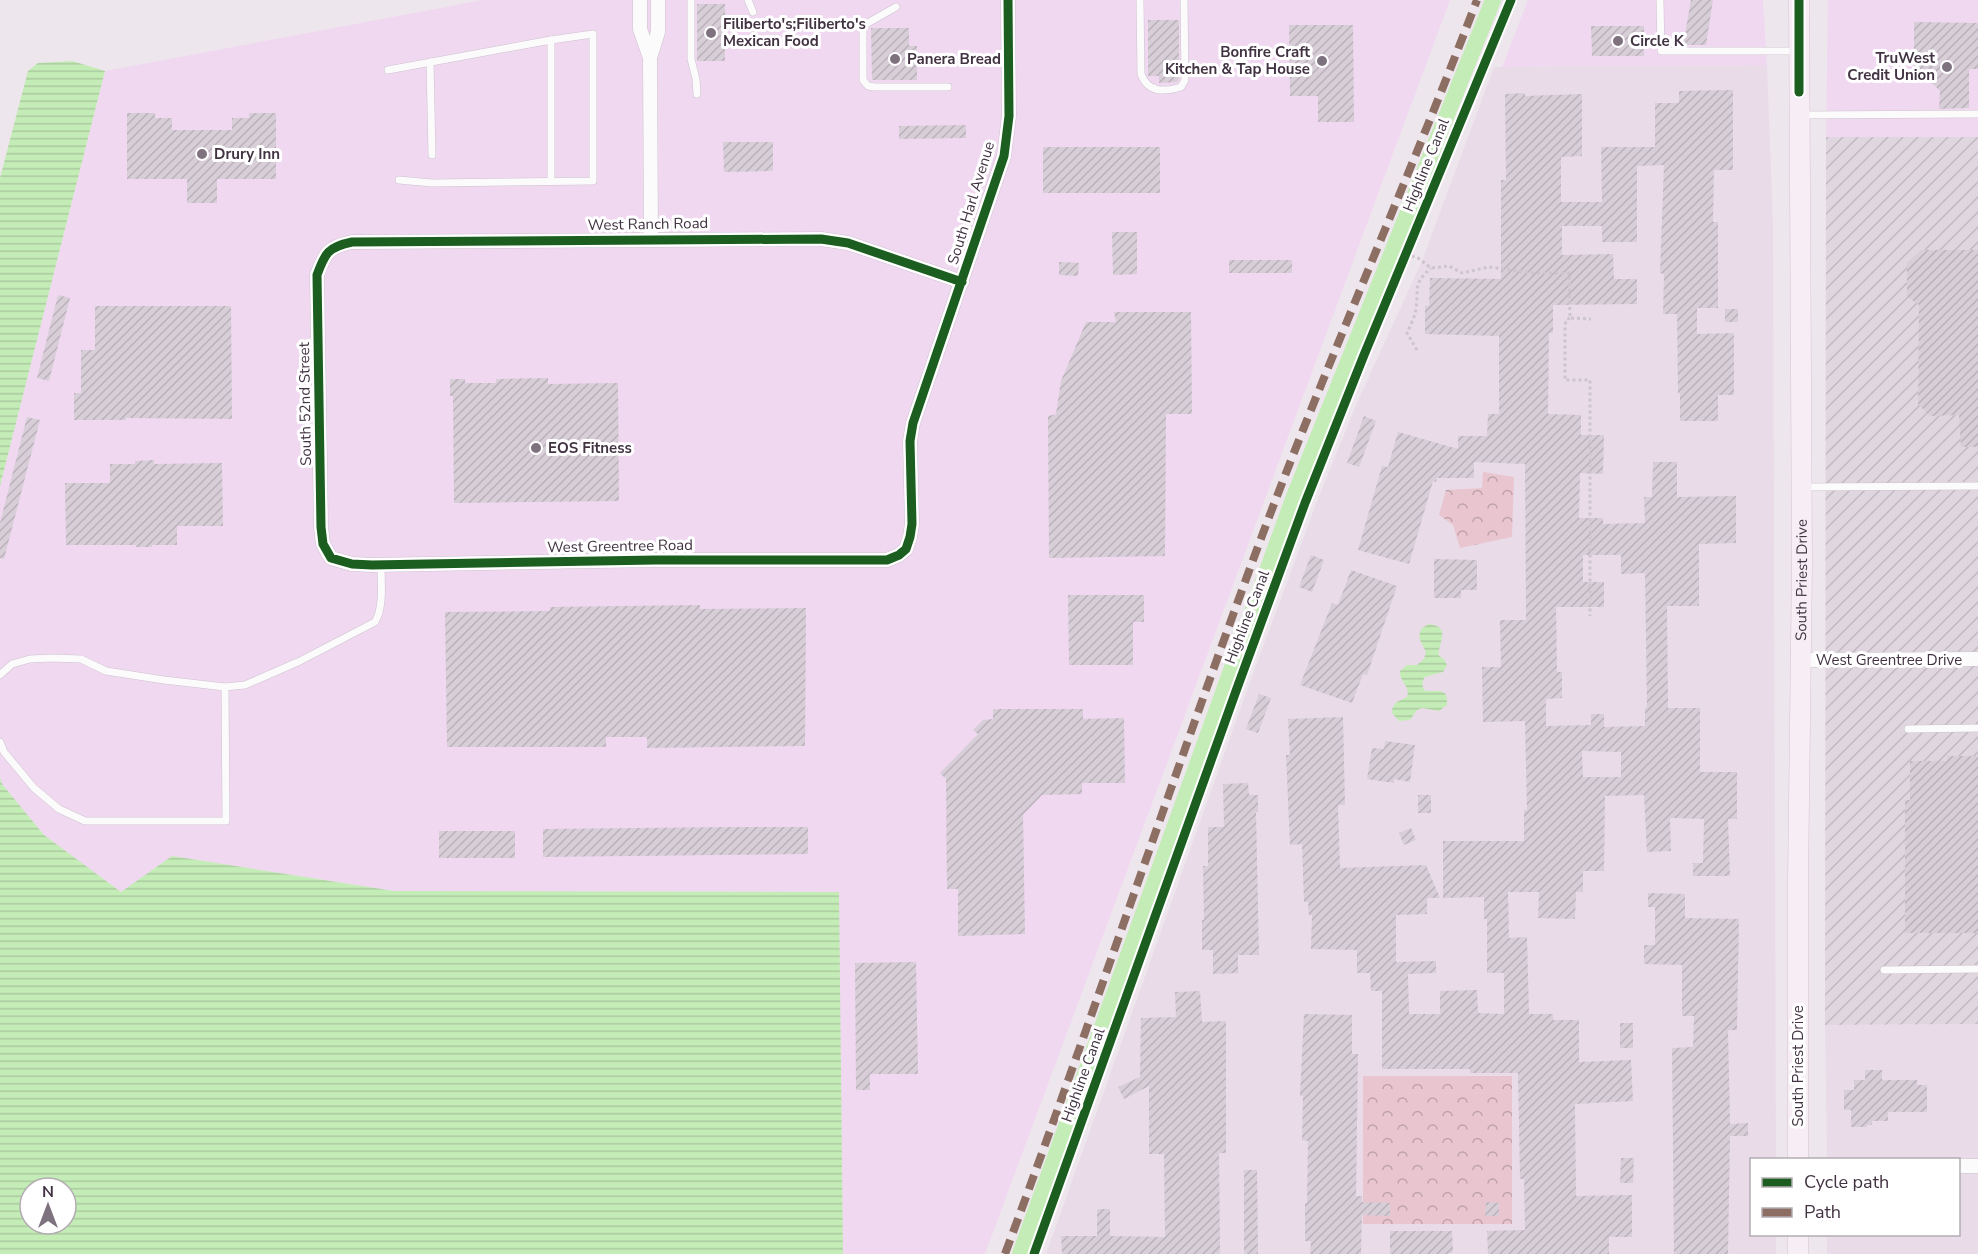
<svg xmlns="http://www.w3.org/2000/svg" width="1978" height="1254" font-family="'Nunito Sans',sans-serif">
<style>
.residential{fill:#eadbe9}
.commercial{fill:#f0d8f1}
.industrial{fill:url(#industrial-furrows)}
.forest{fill:url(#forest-crowns)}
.water{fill:url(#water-rules);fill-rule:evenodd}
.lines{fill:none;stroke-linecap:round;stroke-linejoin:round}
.canal{stroke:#c4ecb6;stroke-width:16}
.building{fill:url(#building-hatch);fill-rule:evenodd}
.lane-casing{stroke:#ccc3cc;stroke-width:8}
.street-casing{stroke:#ccc3cc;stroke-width:15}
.secondary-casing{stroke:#d5c4d3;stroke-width:21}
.path{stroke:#ccc5cc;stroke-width:3;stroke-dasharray:3 3;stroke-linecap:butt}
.lane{stroke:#fcfbfc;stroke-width:7}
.street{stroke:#fcfbfc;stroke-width:14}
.secondary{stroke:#f6edf5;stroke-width:20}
.quiet{stroke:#8d6e63;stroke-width:8;stroke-dasharray:15 8;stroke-linecap:butt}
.cycleway-casing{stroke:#fff;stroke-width:13}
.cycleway{stroke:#1b5e20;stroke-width:9}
.poi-dot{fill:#7e727e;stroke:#fff;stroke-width:2}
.labels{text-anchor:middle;stroke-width:6;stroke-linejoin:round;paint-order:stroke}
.poi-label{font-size:15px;font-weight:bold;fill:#423342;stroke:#fff;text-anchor:start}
.street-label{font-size:15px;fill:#423342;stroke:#fff}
</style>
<defs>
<pattern id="industrial-furrows" width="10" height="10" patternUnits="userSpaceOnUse" patternTransform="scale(1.5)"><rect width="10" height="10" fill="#dfd6df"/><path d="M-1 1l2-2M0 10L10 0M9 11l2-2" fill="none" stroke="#c1b8c1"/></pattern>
<pattern id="forest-crowns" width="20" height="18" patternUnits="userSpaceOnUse" patternTransform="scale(1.5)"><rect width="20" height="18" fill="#e9c6cf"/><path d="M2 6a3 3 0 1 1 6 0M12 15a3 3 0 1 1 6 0" fill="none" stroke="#bea1aa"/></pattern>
<pattern id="water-rules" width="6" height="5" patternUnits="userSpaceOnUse" patternTransform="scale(1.5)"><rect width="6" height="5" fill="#c4ecb6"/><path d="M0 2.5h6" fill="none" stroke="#aacb9e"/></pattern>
<pattern id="building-hatch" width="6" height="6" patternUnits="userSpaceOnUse" patternTransform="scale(1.5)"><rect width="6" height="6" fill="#d7ced7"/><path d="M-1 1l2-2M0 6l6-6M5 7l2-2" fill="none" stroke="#bab1ba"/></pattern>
</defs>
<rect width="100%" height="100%" fill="#eee6ed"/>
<g class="residential">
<polygon points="1767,65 1773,224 1776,1159 1752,1160 1752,1234 1776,1235 1776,1254 1046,1254 1247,690 1317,501 1356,405 1422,261 1494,67"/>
<polygon points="1978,1024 1978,1254 1827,1254 1827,1235 1958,1234 1958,1160 1827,1159 1825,1025"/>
</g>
<g class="commercial">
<polygon points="483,0 1450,0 985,1254 843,1254 838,892 394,891 172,856 121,892 44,835 2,784 0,777 0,486 105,71"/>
<polygon points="1528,0 1763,0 1767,65 1502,67"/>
<polygon points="1828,0 1978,0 1978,137 1826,137"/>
</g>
<polygon class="industrial" points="1826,137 1978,137 1978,1024 1825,1025"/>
<g class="forest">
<polygon points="1483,472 1514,477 1512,537 1460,548 1453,525 1439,515 1446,490 1482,488"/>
<rect x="1363" y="1076" width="149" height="148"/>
</g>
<g class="water">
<polygon points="72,61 105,71 0,486 0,178 28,71 38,63"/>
<path d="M1429 624C1453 627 1437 643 1439 656L1444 659 1447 665 1443 672 1425 677C1422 681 1422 685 1424 690 1434 694 1449 684 1447 705L1439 711 1422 708 1417 710 1410 720 1399 721 1392 713C1392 702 1399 701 1407 697 1411 686 1399 682 1400 671L1407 665H1417L1424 659 1426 652C1422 643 1416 638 1422 628Z"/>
<path d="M0 777 2 784 44 835 121 892 172 856 394 891 839 892 843 1254H0ZM30 1188H66V1224H30Z"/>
</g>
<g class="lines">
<polyline class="canal" points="1020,1254 1293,499 1493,0"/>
</g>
<g class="building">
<polygon points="1691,0 1713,0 1706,45 1683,45"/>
<rect x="697" y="4" width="28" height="57"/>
<polygon points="1148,20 1179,20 1179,79 1177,82 1159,83 1159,76 1148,76"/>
<polygon points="1914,22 1978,23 1978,69 1969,69 1969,108 1939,109 1940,91 1914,65"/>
<polygon points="1289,25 1353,25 1354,122 1318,122 1318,96 1290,96"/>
<polygon points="1591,26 1644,26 1644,56 1592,56"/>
<polygon points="871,28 909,28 909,46 917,46 917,80 872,80"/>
<path d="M1733 90V170H1714L1713 222H1718V308H1697V334L1734 333V395H1718V421H1680V393L1678 394 1677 314H1663L1664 274 1660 273 1664 165 1637 166V242H1602V226H1562V255L1613 254 1614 279H1637V304L1553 305V333H1549L1548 414 1581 415V435H1604L1603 474 1580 473 1579 518H1603V524L1645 523 1644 497H1652L1653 462H1677V497L1736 496V543L1699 544V606H1667L1668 708H1700V772H1737V819H1728L1730 876H1693V863H1703L1704 819 1670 818 1671 851 1647 852 1644 795 1605 796 1604 871H1583V892H1576L1575 919 1538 918 1539 892H1508L1509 938 1527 937 1529 1014H1553V1020H1579V1062L1631 1060 1633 1101 1575 1104 1576 1196 1632 1195V1237H1609V1254H1488L1487 1231 1525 1230 1524 1179H1520L1518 1073H1470V1069H1382V991H1371L1370 973H1357V950L1311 949 1312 915H1309L1308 902H1304L1302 844 1290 845 1286 755H1290L1288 719 1343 717 1345 805H1338L1340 868 1426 865 1440 898H1427V914L1396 915V962L1436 961V973L1408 974 1409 1014H1440V991L1477 990 1478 1013 1504 1014V973H1487V919H1484V897L1443 898V841H1524V810H1527L1525 721 1483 722 1482 667H1501L1500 620H1526L1525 464 1474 462V478H1437L1436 482 1433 481 1409 564 1358 550 1382 466 1388 467 1398 432 1458 449V436H1487L1488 414H1499V336L1425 334V306H1429L1430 278 1501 279V180H1506L1505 94 1525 93V96L1582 94V156L1561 157V202H1602L1601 147H1655V103H1679V91ZM1583 555H1621V574L1645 573 1647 708H1645V726L1604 727V714H1591V725L1546 726V699L1562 698V672H1557L1556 607H1604V582H1583ZM1582 751 1621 752V777H1583Z"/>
<polygon points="127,113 155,113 155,118 172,118 172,130 232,130 232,118 249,118 249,113 276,113 276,179 217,179 217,203 187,203 187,179 127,179"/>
<polygon points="966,125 966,138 899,139 899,126"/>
<polygon points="723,142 773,142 773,171 724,172"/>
<rect x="1043" y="147" width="117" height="46"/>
<polygon points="1112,232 1137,232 1137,274 1113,275"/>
<polygon points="1921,250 1978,250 1978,447 1961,447 1959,415 1930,416 1918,404 1919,305 1907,296 1907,263"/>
<rect x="1229" y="260" width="63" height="13"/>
<polygon points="1059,262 1079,263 1078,276 1059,275"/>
<polygon points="58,295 70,298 49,381 37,378"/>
<polygon points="95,306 231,306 232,419 126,418 126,420 74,420 74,393 81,393 81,350 95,350"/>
<rect x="1725" y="309" width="13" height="13"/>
<polygon points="1114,312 1191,312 1192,414 1166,414 1165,556 1049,558 1048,416 1056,414 1061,381 1086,322 1116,322"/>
<polygon points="548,378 548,384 618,383 619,501 454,503 453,396 450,396 450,379 465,379 465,383 496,383 496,379"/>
<polygon points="1364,416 1376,421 1359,467 1347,463"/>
<polygon points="27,417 40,420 4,559 0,558 0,523"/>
<polygon points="154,460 154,464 222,463 223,526 177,526 177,545 152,545 152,547 136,547 136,545 66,545 65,483 110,483 110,464 135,464 135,461"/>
<polygon points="1311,555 1324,560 1312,592 1299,587"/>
<polygon points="1434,559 1477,560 1477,590 1461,590 1461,598 1434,598"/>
<polygon points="1351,570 1397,586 1367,675 1363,674 1352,703 1300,685 1332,603 1338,605"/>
<polygon points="1068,595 1144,595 1144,622 1133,622 1133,665 1069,665"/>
<polygon points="700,605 700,609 806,608 805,746 647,748 647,737 606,737 606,747 447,747 445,612 550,611 550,607"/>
<polygon points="1259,694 1271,698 1258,733 1246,729"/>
<polygon points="993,709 1083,709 1083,719 1124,718 1125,783 1082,783 1082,794 1042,795 1023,815 1025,934 958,936 958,889 947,889 946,779 940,773 978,734 973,730 983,720 993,719"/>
<polygon points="1385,741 1415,745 1410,782 1394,779 1394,783 1367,779 1372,748 1384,749"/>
<polygon points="1947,756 1978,756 1978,933 1905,933 1905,800 1910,800 1910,761 1947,761"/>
<polygon points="1248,783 1249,795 1258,795 1258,812 1256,812 1259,955 1238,955 1238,973 1213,974 1213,950 1202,950 1202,920 1204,920 1203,866 1208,866 1208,827 1224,827 1223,784"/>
<rect x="1418" y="795" width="13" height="18"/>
<polygon points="732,827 808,827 808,854 543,857 543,829"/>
<polygon points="1411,828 1416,840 1404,845 1399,833"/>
<rect x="439" y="831" width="76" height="27"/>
<polygon points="1648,893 1685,894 1685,918 1739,919 1737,1030 1728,1030 1730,1124 1748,1123 1748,1136 1730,1136 1728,1254 1674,1254 1672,1048 1693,1047 1694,1016 1682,1016 1682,965 1644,964 1644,945 1655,945 1655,907 1648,907"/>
<polygon points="916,962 918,1074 870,1074 870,1090 856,1090 855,963"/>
<polygon points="1200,991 1202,1022 1226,1021 1226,1153 1219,1153 1220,1254 1062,1254 1061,1236 1097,1236 1097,1209 1110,1209 1110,1236 1165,1237 1164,1154 1149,1154 1149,1086 1124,1099 1118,1087 1140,1077 1141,1018 1176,1017 1175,992"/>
<polygon points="1304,1014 1352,1015 1352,1054 1358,1054 1356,1196 1362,1196 1362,1202 1390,1203 1390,1216 1362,1215 1361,1254 1310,1254 1311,1241 1305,1241 1305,1203 1307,1203 1308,1141 1302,1140 1303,1096 1300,1096"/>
<rect x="1620" y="1023" width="13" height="25"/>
<polygon points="1865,1070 1882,1070 1882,1080 1917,1080 1917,1085 1927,1085 1927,1112 1888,1112 1888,1121 1872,1121 1872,1125 1867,1125 1867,1127 1851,1127 1851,1110 1844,1110 1844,1090 1854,1090 1854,1080 1865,1080"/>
<polygon points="1621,1158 1634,1158 1633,1183 1620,1183"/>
<polygon points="1244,1170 1257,1170 1258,1254 1244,1254"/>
<polygon points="1486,1202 1499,1203 1499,1216 1485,1216"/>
<polygon points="1390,1231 1452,1231 1453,1252 1448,1254 1390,1254"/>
</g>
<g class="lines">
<g class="lane-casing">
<g id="lane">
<polyline points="691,0 691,59 696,79 697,94"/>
<polyline points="748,0 753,12"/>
<path d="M1140 0 1141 74C1148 93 1164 92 1181 87L1185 80 1184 0"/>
<polyline points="1660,0 1661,51 1797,51"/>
<polyline points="896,7 866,24 863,29 863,80 868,86 875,87 948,87"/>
<polyline points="551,40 551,180"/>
<polyline points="430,62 432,155"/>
<polyline points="388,70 551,40 593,34 593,181 432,183 399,180"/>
<polyline points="1801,115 1978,114"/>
<polyline points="1804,487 1978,486"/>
<path d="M0 675 12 664 30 659 51 658 81 659 106 671 164 680 225 687 245 685 300 661 375 622C384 607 381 583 381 565"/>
<polyline points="1908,729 1978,728"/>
<polyline points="0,742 4,752 34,788 59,809 85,821 226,821 225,687"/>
<polyline points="1884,970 1978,969"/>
</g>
</g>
<g class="street-casing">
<g id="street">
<polyline points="640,0 640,29 650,58 651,239"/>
<polyline points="650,58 658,32 658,0"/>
<path d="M962 282 848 243 821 239 352 242C328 247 325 253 317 275L321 527 323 544 331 558 352 564 372 565 655 560H887L899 555 906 549 910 537 912 524 910 441 913 423 1004 156 1009 116 1008 0"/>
<polyline points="1801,660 1978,659"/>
<polyline points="1958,1166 1978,1166"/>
</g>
</g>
<g class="secondary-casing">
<g id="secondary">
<path id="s1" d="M1798 1160V881L1802 564 1799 0"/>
<polyline points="1798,1234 1798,1254"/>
</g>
</g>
<g class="path">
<polyline points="1406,254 1418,258 1431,268 1449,266 1462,273 1489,267 1533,273 1569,273 1570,318 1591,319"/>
<polyline points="1570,318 1566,320 1565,326 1565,380 1590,380 1590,616"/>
<path d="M1417 350 1407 333C1410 326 1415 317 1416 309 1419 288 1412 285 1431 268"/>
</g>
<use href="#lane" class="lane"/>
<use href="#street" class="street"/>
<use href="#secondary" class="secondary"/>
<path class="quiet" d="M1005 1254C1095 1012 1176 767 1266 525 1333 348 1410 176 1477 0"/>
<g class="cycleway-casing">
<g id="cycleway">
<polyline points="1799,0 1799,92"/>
<path d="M962 282 848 243 821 239 352 242C328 247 325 253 317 275L321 527 323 544 331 558 352 564 372 565 655 560H887L899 555 906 549 910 537 912 524 910 441 913 423 1004 156 1009 116 1008 0"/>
<polyline points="1034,1254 1236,691 1305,503 1364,355 1511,0"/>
</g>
</g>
<use href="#cycleway" class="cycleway"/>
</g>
<g class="poi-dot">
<circle cx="711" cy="33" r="6"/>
<circle cx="1618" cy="41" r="6"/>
<circle cx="895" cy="59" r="6"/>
<circle cx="1322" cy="61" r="6"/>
<circle cx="1947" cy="67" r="6"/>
<circle cx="202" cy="154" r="6"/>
<circle cx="536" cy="448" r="6"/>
</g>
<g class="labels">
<g class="poi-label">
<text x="723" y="29">Filiberto's;Filiberto's<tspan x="723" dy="17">Mexican Food</tspan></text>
<text x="1630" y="46">Circle K</text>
<text x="1310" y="57" text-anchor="end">Bonfire Craft<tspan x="1310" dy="17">Kitchen &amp; Tap House</tspan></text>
<text x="1935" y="63" text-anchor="end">TruWest<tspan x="1935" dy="17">Credit Union</tspan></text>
<text x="907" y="64">Panera Bread</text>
<text x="214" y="159">Drury Inn</text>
<text x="548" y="453">EOS Fitness</text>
</g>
<g class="street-label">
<text transform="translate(1426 165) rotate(-68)" y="5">Highline Canal</text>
<text transform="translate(971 203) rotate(-73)" y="5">South Harl Avenue</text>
<text transform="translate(648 224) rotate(-1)" y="5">West Ranch Road</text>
<text transform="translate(305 404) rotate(-91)" y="5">South 52nd Street</text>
<text transform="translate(620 546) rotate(-1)" y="5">West Greentree Road</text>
<text dy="5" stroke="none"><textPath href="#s1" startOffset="580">South Priest Drive</textPath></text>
<text transform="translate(1247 617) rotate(-69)" y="5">Highline Canal</text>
<text x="1889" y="665">West Greentree Drive</text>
<text transform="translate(1798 1066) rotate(-90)" y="5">South Priest Drive</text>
<text transform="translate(1083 1075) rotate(-70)" y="5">Highline Canal</text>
</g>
</g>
<rect x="1750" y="1158" width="210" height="78" fill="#ffffff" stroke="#b3adb3" stroke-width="1.5"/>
<rect x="1762" y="1178" width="30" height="9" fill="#1b5e20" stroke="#b3adb3" stroke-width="1.5"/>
<text x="1804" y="1188" font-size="18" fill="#423342">Cycle path</text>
<rect x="1762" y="1208" width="30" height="9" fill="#8d6e63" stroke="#b3adb3" stroke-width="1.5"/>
<text x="1804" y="1218" font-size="18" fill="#423342">Path</text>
<g transform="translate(48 1206)"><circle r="28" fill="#ffffff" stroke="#b3adb3" stroke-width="1.5"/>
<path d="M0-4.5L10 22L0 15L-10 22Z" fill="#7e727e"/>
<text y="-9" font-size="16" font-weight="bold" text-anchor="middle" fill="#423342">N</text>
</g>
</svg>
